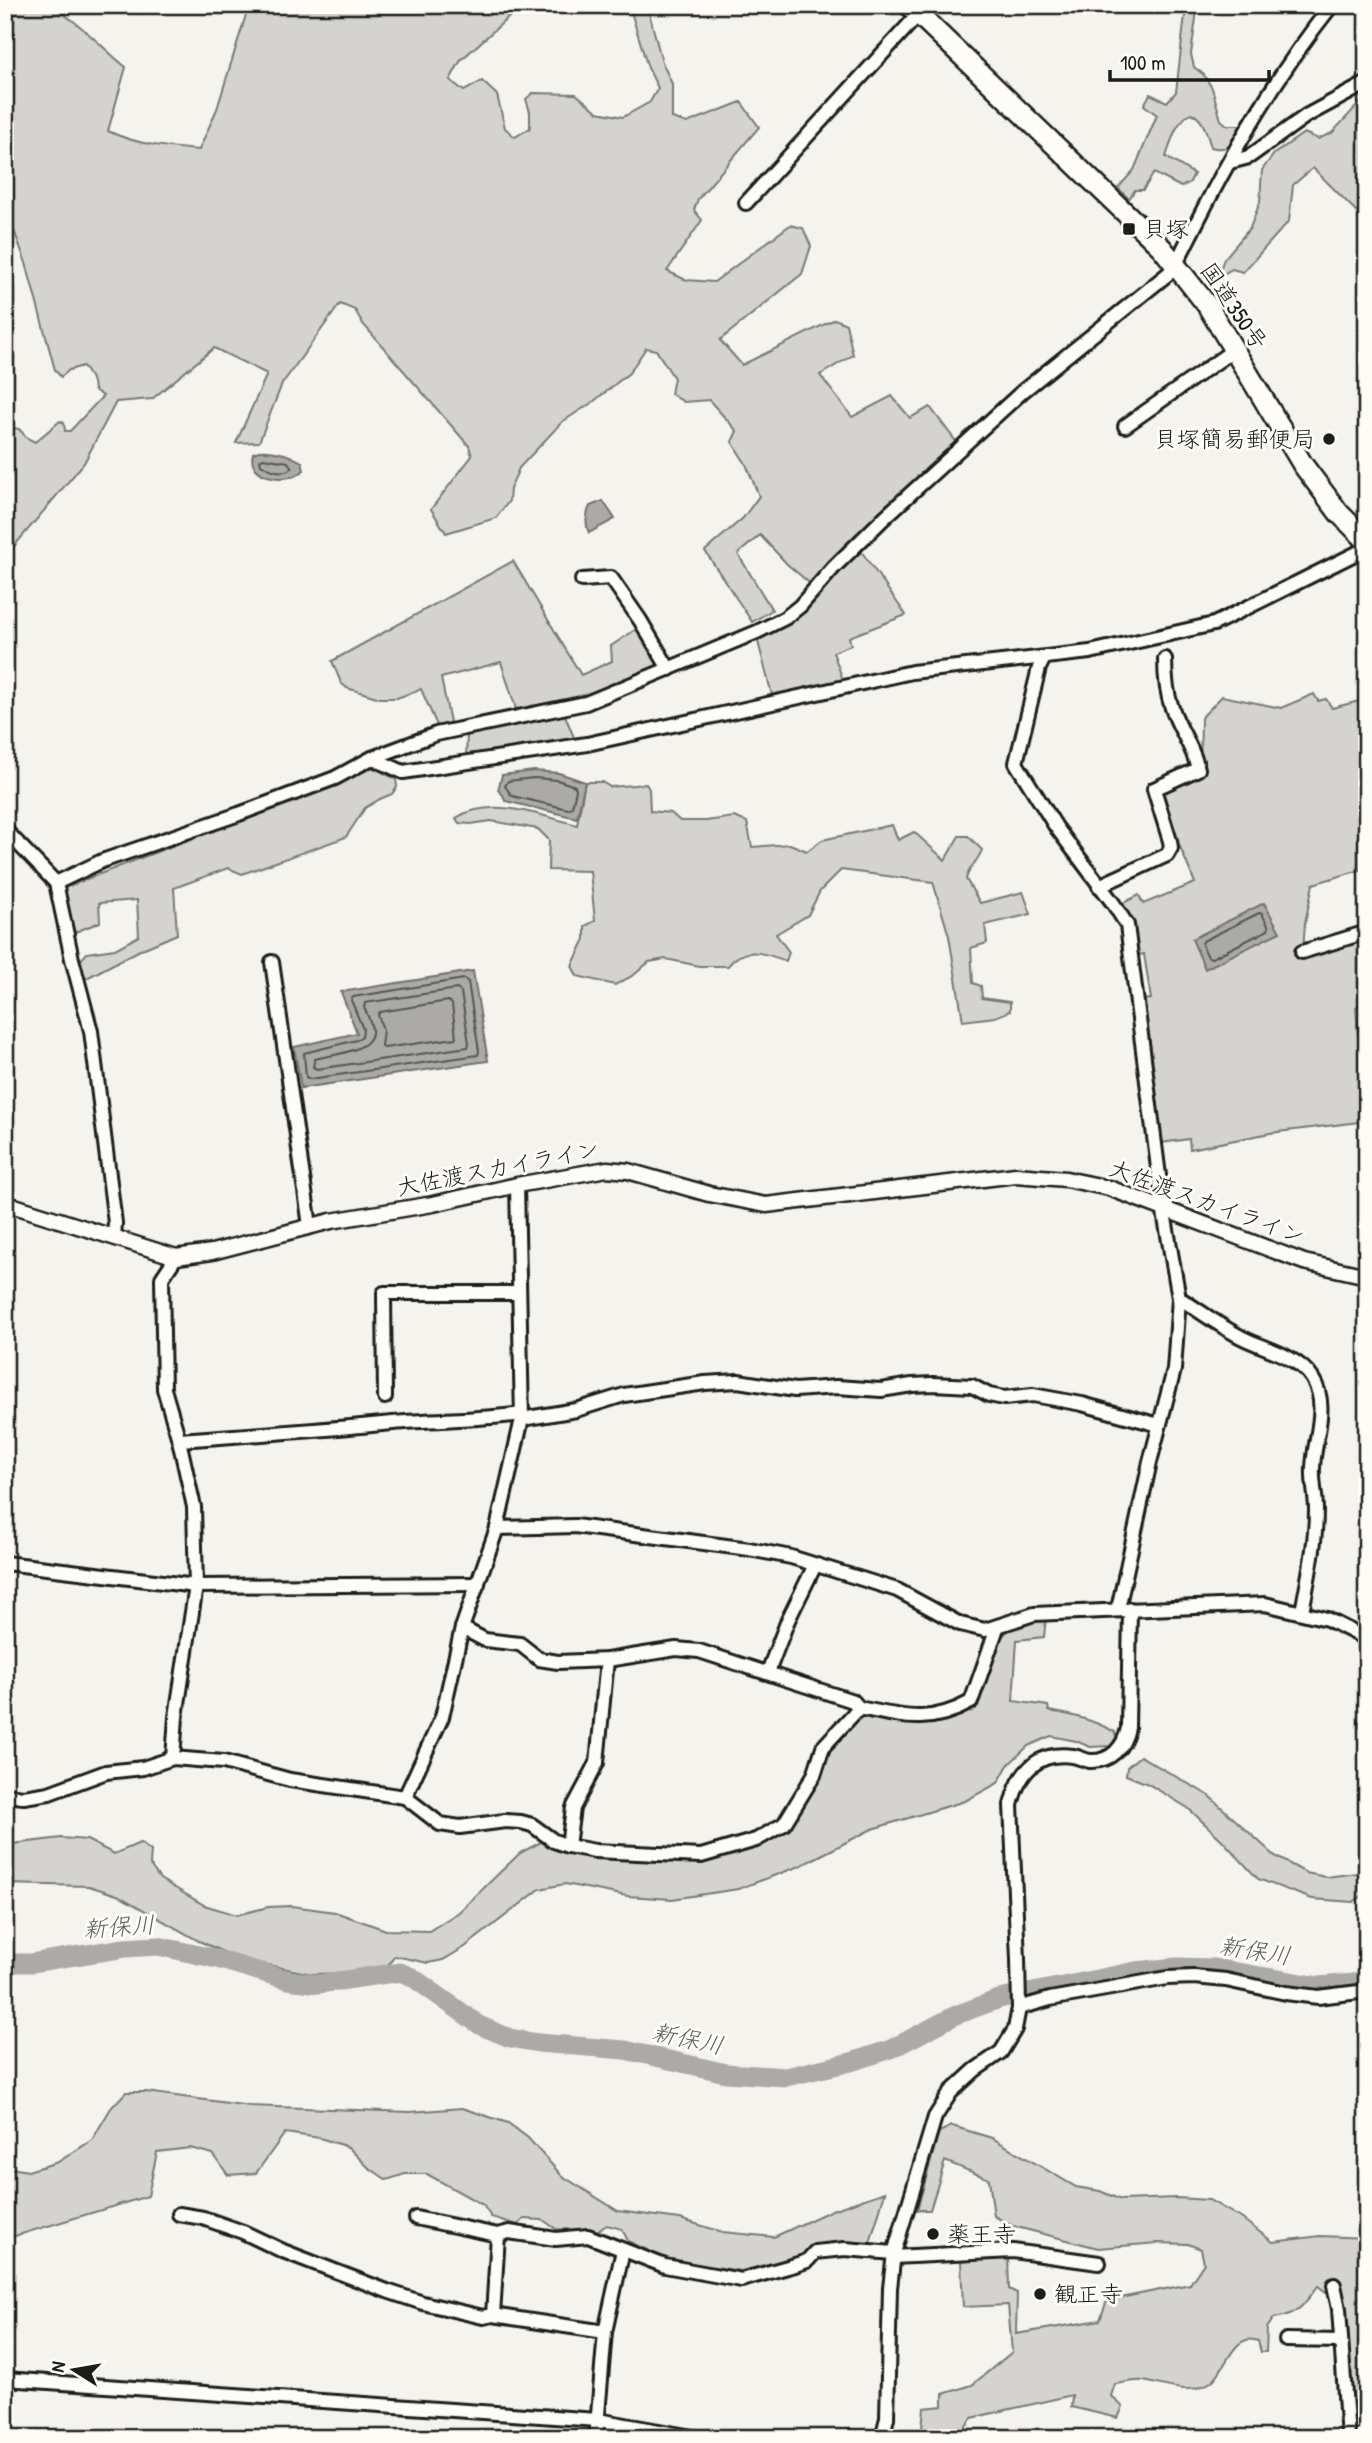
<svg xmlns="http://www.w3.org/2000/svg" width="1372" height="2443" font-family="'Patrick Hand','Klee One',sans-serif">
<style>
.green{fill:#d4d3cf;stroke:#787876;stroke-width:2}
.water{fill:#abaaa6;stroke:#72716f;stroke-width:2}
.lines{fill:none;stroke-linecap:round;stroke-linejoin:round}
.shore{stroke:#555553;stroke-width:2}
.river{stroke:#abaaa6;stroke-width:19}
.minor-casing{stroke:#1c1c1c;stroke-width:18}
.tertiary-casing{stroke:#1c1c1c;stroke-width:19}
.trunk-casing{stroke:#1c1c1c;stroke-width:24}
.minor{stroke:#fdfcf7;stroke-width:12}
.tertiary{stroke:#fdfcf7;stroke-width:14}
.trunk{stroke:#fdfcf7;stroke-width:19}
.poi-dot{fill:#1c1c1c;stroke:#fdfcf7;stroke-width:2.5}
.labels{text-anchor:middle;stroke-width:6;stroke-linejoin:round;paint-order:stroke}
.poi-label{font-size:23px;fill:#1c1c1c;stroke:#fdfcf7;text-anchor:start}
.street-label{font-size:23px;fill:#1c1c1c;stroke:#fdfcf7}
.water-label{font-size:24px;font-style:italic;fill:#5c5c5a;stroke:#fdfcf7}
</style>
<rect width="100%" height="100%" fill="#f4f3ee"/>
<filter id="ink" filterUnits="userSpaceOnUse"><feTurbulence type="fractalNoise" baseFrequency=".0143" numOctaves="2"/><feDisplacementMap in="SourceGraphic" scale="14" xChannelSelector="R" yChannelSelector="G"/><feConvolveMatrix kernelMatrix="1 2 1 2 8 2 1 2 1" color-interpolation-filters="sRGB"/></filter>
<g filter="url(#ink)">
<g class="green">
<path d="M5 5C18 5 32 3 44 5 68 9 106 52 126 67L108 131C137 145 167 147 199 150L217 109 249 5H536L519 8 461 60 450 80 464 91 482 81 497 95 505 128 515 137 530 128V112L526 99 533 93 576 94 598 112 623 117 650 102 658 88 648 68 629 5H647L662 62 672 84V118L687 123 741 102 759 127 698 199 694 210 702 220 667 271 686 280 714 282 790 225 803 228 811 246 802 274 720 340 742 365 835 319 846 324 853 355 820 375 852 417 892 396 910 418 930 407 957 443 854 541 906 615 849 637 851 645 833 652 843 680 772 695 757 638 800 613 821 593 787 564 760 535 738 554 772 610 752 622 705 551 743 518 759 496 746 464 732 442 737 431 709 400 684 402 671 394 674 378 656 350 646 348 629 373 593 402 562 422 519 468 510 489 509 501 496 518 446 533 431 509 472 456 469 446 363 324 355 310 340 304 282 384 259 442 236 443 267 374 214 348 152 399 116 402 84 463 5 557 6 427 19 429 27 438 35 442 60 421 64 423 65 431H70L103 396 94 390 93 382 83 366 69 370 61 377 55 370 26 263 5 206Z"/>
<path d="M1193 5 1197 11 1191 54 1194 67 1204 75 1212 88 1221 120 1227 125H1240L1243 128C1234 142 1229 152 1211 147 1207 135 1204 118 1191 113 1175 123 1172 139 1166 157L1194 174 1190 182 1181 187 1154 173 1143 190H1135L1129 199 1118 188 1134 170 1157 115 1144 105 1150 94 1167 102 1176 92 1185 15Z"/>
<polygon points="1367,95 1367,222 1313,168 1293,185 1289,221 1243,272 1232,269 1223,274 1219,272 1224,259 1250,228 1260,202 1262,170 1274,154 1304,133 1318,139 1332,133"/>
<polygon points="513,561 581,675 612,661 611,646 638,628 661,665 583,700 517,712 501,662 441,678 450,722 438,728 421,689 397,698 380,698 347,688 341,683 332,661"/>
<polygon points="1314,694 1318,701 1326,699 1332,708 1367,699 1367,868 1313,884 1305,923 1303,951 1367,940 1367,1001 1356,1007 1358,1035 1367,1037 1367,1121 1270,1133 1190,1149 1189,1139 1161,1143 1142,1000 1151,999 1144,954 1135,956 1131,923 1121,904 1139,895 1143,904 1195,883 1159,796 1161,790 1200,774 1201,718 1222,696 1281,708"/>
<polygon points="564,713 575,740 466,759 467,733"/>
<polygon points="372,767 396,779 397,787 392,794 380,799 365,808 346,837 242,874 228,868 174,888 177,934 140,950 83,980 79,962 87,953 115,949 139,936 137,900 99,903 100,922 73,933 64,888 311,792 360,770"/>
<path d="M585 782H602L610 787 646 784 649 789 650 811 671 813 680 821H706L734 817 747 822 752 847 790 844 807 851 822 840 892 825 898 840 914 832 945 860 959 836H968L982 850C978 861 969 867 966 879L980 903 1023 892 1031 914 985 925 987 943 971 948 973 983 981 986 982 998 1010 1002V1011L995 1017 963 1021 949 936 933 882 841 870 820 891 808 915 776 934 789 952 786 961C765 953 744 945 728 966H699L666 959 649 962 634 975 615 985 577 976 572 966 585 939V926L595 921 590 871 548 870 549 840 538 829 491 821 471 824 459 823 456 818C492 796 540 815 577 825Z"/>
<path d="M1046 1618 1044 1637 1017 1640 1013 1701 1048 1706 1049 1711C1074 1715 1093 1720 1115 1732L1116 1738 1110 1746 1090 1747 1076 1741 1051 1736 1028 1746 1008 1765 998 1783 965 1801 872 1829 800 1866 738 1889 672 1899 627 1896 565 1884 540 1889 465 1947 443 1960 428 1963 395 1956 387 1966 344 1973 312 1974 239 1959 199 1941 117 1895 89 1886 5 1884V1845L61 1838 87 1840 114 1854 140 1843 151 1851 150 1865 160 1879 204 1905 237 1915 268 1907 292 1906 335 1912 386 1930 429 1931 459 1912 520 1853 543 1841 557 1850 636 1859 708 1861 758 1846 790 1825 818 1780 828 1751 841 1733 860 1716C892 1719 930 1729 962 1715 1007 1694 969 1622 1046 1618Z"/>
<polygon points="1367,1717 1367,1893 1353,1902 1312,1899 1258,1879 1222,1840 1188,1808 1148,1784 1126,1775 1127,1767 1140,1756 1208,1795 1275,1856 1306,1873 1326,1877 1357,1873 1363,1862 1364,1853 1363,1733 1358,1723"/>
<polygon points="126,2092 146,2092 250,2106 410,2112 462,2108 508,2123 528,2138 561,2175 618,2211 680,2219 722,2232 774,2237 832,2210 885,2192 870,2243 818,2245 796,2258 741,2271 667,2260 628,2241 622,2229 607,2225 597,2231 556,2229 543,2220 524,2219 518,2225 491,2217 483,2205 427,2174 405,2174 387,2180 368,2167 348,2147 320,2138 285,2133 256,2173 228,2175 213,2154 190,2148 157,2152 148,2196 5,2239 5,2167 28,2171 58,2162 92,2140 111,2108"/>
<path d="M952 2126 992 2138 1076 2187 1100 2191 1121 2200 1177 2198 1209 2200 1241 2218 1273 2242 1320 2236 1367 2238V2285L1361 2351 1367 2394V2438H1354L1343 2311 1330 2295 1318 2286C1303 2305 1299 2315 1274 2318L1267 2328 1266 2352H1261L1258 2341C1234 2331 1226 2370 1212 2381 1191 2397 1166 2385 1143 2381 1134 2380 1124 2383 1115 2384L1111 2396 1123 2407 1118 2418 1071 2407 1072 2395 972 2418C955 2443 950 2438 921 2438L924 2408 943 2406V2394L972 2385 1012 2352 1008 2305 963 2307 961 2262 1008 2255 1009 2289 1017 2293 1016 2334 1100 2320 1106 2303 1125 2297 1190 2284 1204 2263 1201 2249 1188 2244 1158 2243 1098 2248 1013 2226 994 2216 989 2179 945 2161 930 2210H917L939 2132Z"/>
</g>
<g class="water">
<path d="M259 451C274 450 288 454 302 462L304 470C290 485 246 479 253 453Z"/>
<path d="M603 501 615 519 589 533C585 525 586 514 590 506Z"/>
<polygon points="534,771 559,773 585,782 577,818 505,801 503,795 498,790 502,775"/>
<polygon points="1264,903 1280,932 1205,969 1192,939"/>
<polygon points="473,971 488,1061 301,1088 294,1047 357,1033 341,992"/>
</g>
<g class="lines">
<g class="shore">
<path d="M263 458 288 462 292 468C282 475 270 470 261 464L260 460Z"/>
<polygon points="534,778 557,780 575,786 576,790 572,807 568,809 512,796 505,786 508,781"/>
<polygon points="1259,913 1262,914 1269,927 1268,930 1212,958 1208,957 1202,945 1203,941"/>
<polygon points="464,979 468,982 479,1051 478,1055 310,1079 306,1077 304,1053 357,1040 362,1036 363,1029 351,1000 353,997"/>
<path d="M457 989 461 992 469 1043 468 1047 317 1069 313 1067 315 1059C330 1055 370 1052 372 1033 373 1025 367 1015 364 1007L365 1003Z"/>
<polygon points="448,1001 452,1004 456,1038 384,1048 381,1046 383,1030 378,1015 380,1012"/>
</g>
<polyline class="river" points="5,1963 31,1963 125,1948 158,1946 217,1959 288,1980 319,1984 400,1972 412,1977 481,2026 510,2038 538,2043 625,2050 726,2073 786,2077 851,2062 891,2049 956,2015 999,1999 1136,1971 1177,1967 1214,1968 1319,1986 1353,1983 1367,1978"/>
<g class="minor-casing">
<g id="minor">
<polyline points="1230,162 1249,157 1306,116 1367,83"/>
<polyline points="746,203 927,5"/>
<polyline points="1125,426 1235,349"/>
<polyline points="582,580 611,578 640,620 669,669"/>
<polyline points="1044,658 1039,668 1016,763 1056,827 1113,903 1127,925 1163,1207 1179,1298 1174,1370 1150,1462 1118,1609"/>
<polyline points="372,758 403,772 587,744 912,672 1090,652 1214,624 1367,548"/>
<polyline points="5,827 8,833 56,883 72,959 91,1031 115,1223 114,1237"/>
<path d="M56 883 102 861 239 814 335 778 372 758 436 734 586 703 757 632 785 618 800 606 834 567 885 517 1023 391 1169 273 1176 264C1220 174 1269 84 1332 5"/>
<path d="M1099 886 1167 855 1171 848 1170 841 1154 789 1198 769C1193 746 1179 730 1172 708 1166 692 1165 676 1165 659"/>
<polyline points="1302,952 1367,932"/>
<polyline points="272,962 310,1226"/>
<path d="M1179 1298C1200 1311 1221 1327 1243 1338 1265 1349 1298 1356 1312 1378 1330 1405 1314 1438 1313 1468 1312 1482 1316 1496 1316 1510 1316 1544 1308 1578 1302 1612"/>
<polyline points="385,1397 384,1293 519,1293"/>
<polyline points="522,1419 576,1410 624,1395 705,1383 738,1381 795,1390 837,1387 881,1390 912,1385 933,1384 972,1386 989,1395 1004,1398 1033,1395 1082,1404 1159,1425"/>
<path d="M179 1440C250 1435 322 1430 393 1423 436 1419 479 1420 522 1414"/>
<polyline points="497,1528 575,1526 749,1549 791,1557 897,1590 960,1624 985,1630 1034,1614 1265,1604 1327,1619 1367,1639"/>
<polyline points="5,1563 196,1586 478,1584"/>
<polyline points="462,1628 485,1640 520,1644 539,1659 558,1662 607,1660 676,1649 699,1651 853,1701 859,1708"/>
<polyline points="768,1672 788,1620 815,1565"/>
<polyline points="173,1758 176,1717 196,1586 194,1507 179,1440 164,1389 162,1278 176,1257"/>
<path d="M5 1795 24 1797 49 1793 106 1772 143 1768 173 1758 197 1760 224 1762 290 1780 405 1797 440 1824 460 1827 505 1821 521 1822 532 1825 554 1841 568 1846 595 1851 701 1856 756 1840 784 1824 814 1775 823 1747 859 1708C904 1717 929 1725 971 1702L997 1628"/>
<polyline points="405,1797 442,1717 462,1628 497,1528 522,1419 517,1185"/>
<polyline points="568,1846 573,1808 597,1763 607,1660"/>
<polyline points="1019,2008 1050,1999 1167,1978 1194,1977 1226,1980 1286,1993 1318,1997 1367,1991"/>
<polyline points="179,2214 203,2218 243,2232 283,2251 387,2291 423,2303 483,2317 493,2315 605,2332"/>
<polyline points="416,2218 498,2235"/>
<polyline points="893,2257 1013,2251 1099,2263"/>
<polyline points="1334,2285 1339,2309 1348,2438"/>
<polyline points="493,2315 498,2235 509,2232 556,2239 588,2236 665,2266 741,2280 795,2265 807,2261 815,2252 845,2249 894,2253"/>
<polyline points="1286,2340 1341,2341"/>
<polyline points="5,2379 598,2420 698,2438"/>
<polyline points="596,2438 605,2332 623,2250"/>
<path d="M882 2438 887 2418 890 2288 894 2253 935 2117 951 2092 975 2070 1001 2052 1015 2029 1019 2008 1018 1959 1011 1805C1019 1772 1037 1751 1073 1756 1079 1757 1084 1760 1090 1761 1111 1762 1124 1747 1128 1728L1130 1609"/>
</g>
</g>
<g class="tertiary-casing">
<polyline id="tertiary" points="5,1203 176,1257 212,1252 331,1221 433,1204 517,1185 607,1169 628,1171 709,1194 766,1205 1016,1175 1066,1179 1109,1188 1304,1262 1367,1276"/>
</g>
<g class="trunk-casing">
<polyline id="trunk" points="909,5 1162,248 1207,305 1303,465 1339,513 1367,541"/>
</g>
<use href="#minor" class="minor"/>
<use href="#tertiary" class="tertiary"/>
<use href="#trunk" class="trunk"/>
</g>
</g>
<g class="poi-dot">
<rect x="1122" y="222" width="14" height="14" rx="3.5"/>
<circle cx="1329" cy="439" r="7"/>
<circle cx="933" cy="2234" r="7"/>
<circle cx="1040" cy="2294" r="7"/>
</g>
<g class="labels">
<g class="poi-label">
<text x="1143" y="237">貝塚</text>
<text x="1315" y="447" text-anchor="end">貝塚簡易郵便局</text>
<text x="947" y="2242">薬王寺</text>
<text x="1054" y="2302">観正寺</text>
</g>
<g class="street-label">
<text transform="translate(1234 306) rotate(56)" y="8">国道350号</text>
<text transform="translate(498 1168) rotate(-11)" y="8">大佐渡スカイライン</text>
<text transform="translate(1207 1202) rotate(20)" y="8">大佐渡スカイライン</text>
</g>
<g class="water-label">
<text transform="translate(119 1927) rotate(-4)" y="8">新保川</text>
<text transform="translate(1255 1951) rotate(9)" y="8">新保川</text>
<text transform="translate(688 2039) rotate(12)" y="8">新保川</text>
</g>
</g>
<rect width="1372" height="2443" fill="none" stroke="#fdfcf7" stroke-width="28"/>
<rect x="14" y="14" width="1344" height="2415" fill="none" stroke="#1c1c1c" stroke-width="2.5" filter="url(#ink)"/>
<g transform="translate(74 2370) rotate(281)" stroke="#fdfcf7" stroke-width="5" paint-order="stroke">
<path d="M0-5L12 26L0 18L-12 26Z" fill="#1c1c1c"/>
<text y="-10" font-size="19" font-weight="bold" text-anchor="middle" fill="#1c1c1c">N</text>
</g>
<path d="M1110 70v10h159v-10" fill="none" stroke="#1c1c1c" stroke-width="3.5"/>
<text x="1120" y="70" font-size="21" fill="#1c1c1c" stroke="#fdfcf7" stroke-width="5" paint-order="stroke">100 m</text>
</svg>
